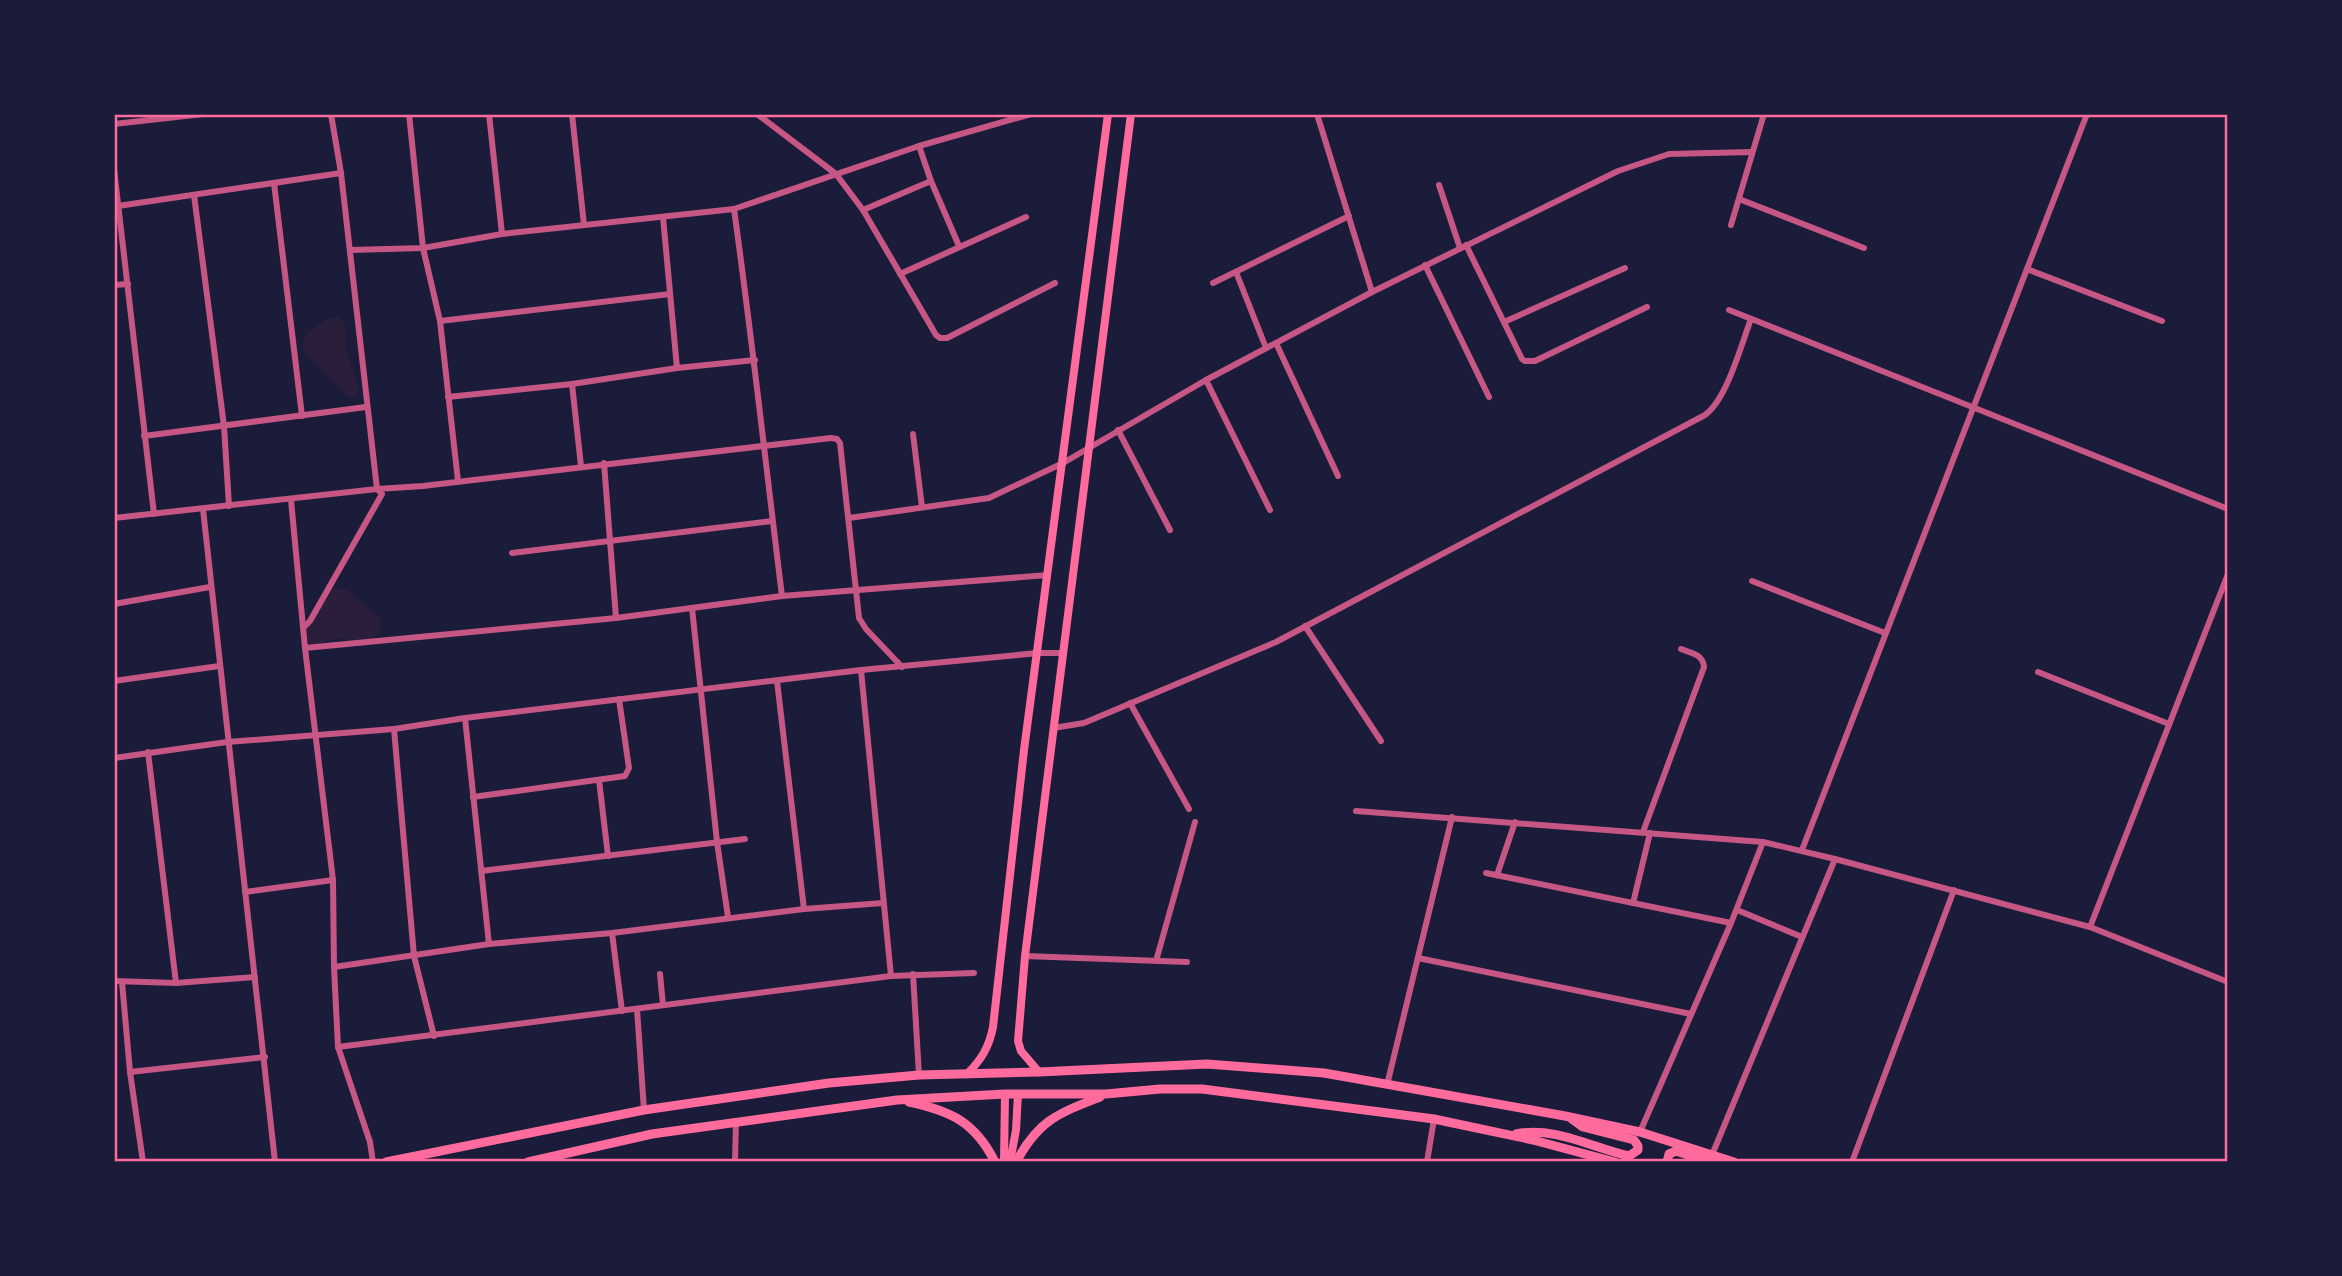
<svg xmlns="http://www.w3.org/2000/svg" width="2342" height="1276" font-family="Inter,sans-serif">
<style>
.green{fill:#2a1e3b}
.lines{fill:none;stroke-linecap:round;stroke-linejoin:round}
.minor{stroke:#c65784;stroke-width:6}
.secondary{stroke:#ff6b9d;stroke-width:8}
.primary{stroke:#ff6b9d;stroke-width:9}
.neatline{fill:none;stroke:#ff6b9d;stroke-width:2.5}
</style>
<rect width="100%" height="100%" fill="#1b1b3a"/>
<g class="green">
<path d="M334 317H340L345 325 346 346 359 391 356 397H348L304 352C300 331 318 324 334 317Z"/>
<polygon points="334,588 348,590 381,619 380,632 372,641 355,643 340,638 314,645 308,641 306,625 327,592"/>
</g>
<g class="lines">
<g class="minor">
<polyline points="409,114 423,248 440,321 458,481"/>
<polyline points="489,114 502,234"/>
<polyline points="572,114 584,225"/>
<polyline points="757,114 836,174 863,210 936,335 940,338 947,338 1055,283"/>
<polyline points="1317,114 1372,292"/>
<polyline points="114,124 203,114"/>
<polyline points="919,146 931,181 959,246"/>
<polyline points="114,169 154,514"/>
<polyline points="274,183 302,416"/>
<polyline points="1439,185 1460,248"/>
<polyline points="194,195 224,426 229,506"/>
<polyline points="1739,199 1864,248"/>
<polyline points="118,206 341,173"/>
<path d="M734 209C752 338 766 467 782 596"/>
<polyline points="863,210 931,181"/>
<polyline points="663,217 677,368"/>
<polyline points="1731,225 1764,114"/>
<polyline points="1466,245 1522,359 1525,361 1535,361 1647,307"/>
<polyline points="350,250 423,248 502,234 734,209 919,146 1031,114"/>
<polyline points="1425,265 1489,397"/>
<polyline points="2027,269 2162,321"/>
<polyline points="1236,272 1266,348"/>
<polyline points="900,274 1026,217"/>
<polyline points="1213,283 1349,216"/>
<polyline points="114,285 128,284"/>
<polyline points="1729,310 2228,509"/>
<polyline points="440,321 670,294"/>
<polyline points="1504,322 1625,268"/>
<polyline points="1276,343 1338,476"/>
<polyline points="1206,380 1270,510"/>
<polyline points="572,384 581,466"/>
<polyline points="448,397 572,384 677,368 755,360"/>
<polyline points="1118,430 1170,530"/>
<polyline points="913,434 922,507"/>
<polyline points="144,436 366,407"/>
<polyline points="604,463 616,618"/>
<polyline points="291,500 305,648 333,880 334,967 338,1047 370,1142 373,1162"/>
<polyline points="203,509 275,1162"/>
<polyline points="114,518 377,489 423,486 831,438 837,439 840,443 859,618 866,629 902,667"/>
<polyline points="849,518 989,498 1063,463 1206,380 1372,292 1618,171 1669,154 1752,152"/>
<polyline points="512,553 772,521"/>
<polyline points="1752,581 1885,633"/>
<polyline points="114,604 210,587"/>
<polyline points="692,608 717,842 728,917"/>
<polyline points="1305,626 1381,741"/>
<polyline points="304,627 310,621 382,494 377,489 341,173 331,114"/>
<polyline points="305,648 616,618 782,596 1048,575"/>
<polyline points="861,670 891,976"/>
<polyline points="2038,672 2169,724"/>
<polyline points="114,681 219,666"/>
<polyline points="777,681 804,909"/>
<polyline points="1130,703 1189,809"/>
<polyline points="465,718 489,944"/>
<path d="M1053 728 1084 723 1276 642 1705 415C1727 399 1741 345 1751 319"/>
<polyline points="394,729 414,956 434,1036"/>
<polyline points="148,752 176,983"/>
<polyline points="114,758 227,742 394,729 465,718 861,670 1038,653 1063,653"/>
<polyline points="599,780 608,856"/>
<polyline points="473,797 625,776 629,768 619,699"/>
<polyline points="1356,811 1763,842 1835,859 2090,927 2228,982"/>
<path d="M1643 832 1704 667C1703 654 1691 653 1681 649"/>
<polyline points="1802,850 2087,114"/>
<polyline points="481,871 745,839"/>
<polyline points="1486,873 1731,923"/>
<polyline points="1497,875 1515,822"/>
<polyline points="245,892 333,880"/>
<polyline points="1633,903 1650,833"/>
<polyline points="1737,910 1802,937"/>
<polyline points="2090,927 2228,574"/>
<polyline points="612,933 622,1011"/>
<polyline points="1025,956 1187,962"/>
<polyline points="1418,958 1691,1014"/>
<polyline points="1156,961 1195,822"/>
<polyline points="334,967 489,944 612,933 804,909 883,903"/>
<polyline points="660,974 663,1005"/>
<polyline points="913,974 919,1075"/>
<polyline points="114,981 176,983 255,977"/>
<polyline points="122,982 130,1072 143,1162"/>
<polyline points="637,1009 644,1110"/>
<polyline points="338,1047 891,976 974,973"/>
<polyline points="130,1072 265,1057"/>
<polyline points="1387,1085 1452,817"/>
<polyline points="1640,1132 1731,923 1763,842"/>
<polyline points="1712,1155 1835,859"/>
<polyline points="735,1162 736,1121"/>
<polyline points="1427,1162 1434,1119"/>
<polyline points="1852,1162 1954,890"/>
</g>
<g class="secondary">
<polyline points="1039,1072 1021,1051 1018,1041 1025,956 1131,114"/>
<path d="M967 1074C982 1059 989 1047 993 1027L1024 750 1108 114"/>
<polyline points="1004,1162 1005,1094"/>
<polyline points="1010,1162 1016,1130 1018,1094"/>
</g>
<g class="primary">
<path d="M909 1102C951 1111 975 1122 995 1162"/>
<path d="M1516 1134C1554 1126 1593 1148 1629 1156L1638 1150V1146L1634 1140 1583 1127 1572 1119"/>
<polyline points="386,1162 644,1110 829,1083 919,1075 1039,1072 1207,1064 1324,1073 1565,1116 1640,1132 1734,1162"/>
<polyline points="528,1162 652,1134 897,1100 1005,1094 1106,1094 1160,1089 1202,1089 1434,1119 1533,1140 1615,1162"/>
<path d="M1016 1162C1039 1120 1057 1114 1100 1097"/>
<polyline points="1667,1162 1669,1154 1676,1151 1709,1162"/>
</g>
</g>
<rect width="2342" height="1276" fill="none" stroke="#1b1b3a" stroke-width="231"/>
<rect x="116" y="116" width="2110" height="1044" class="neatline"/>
</svg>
